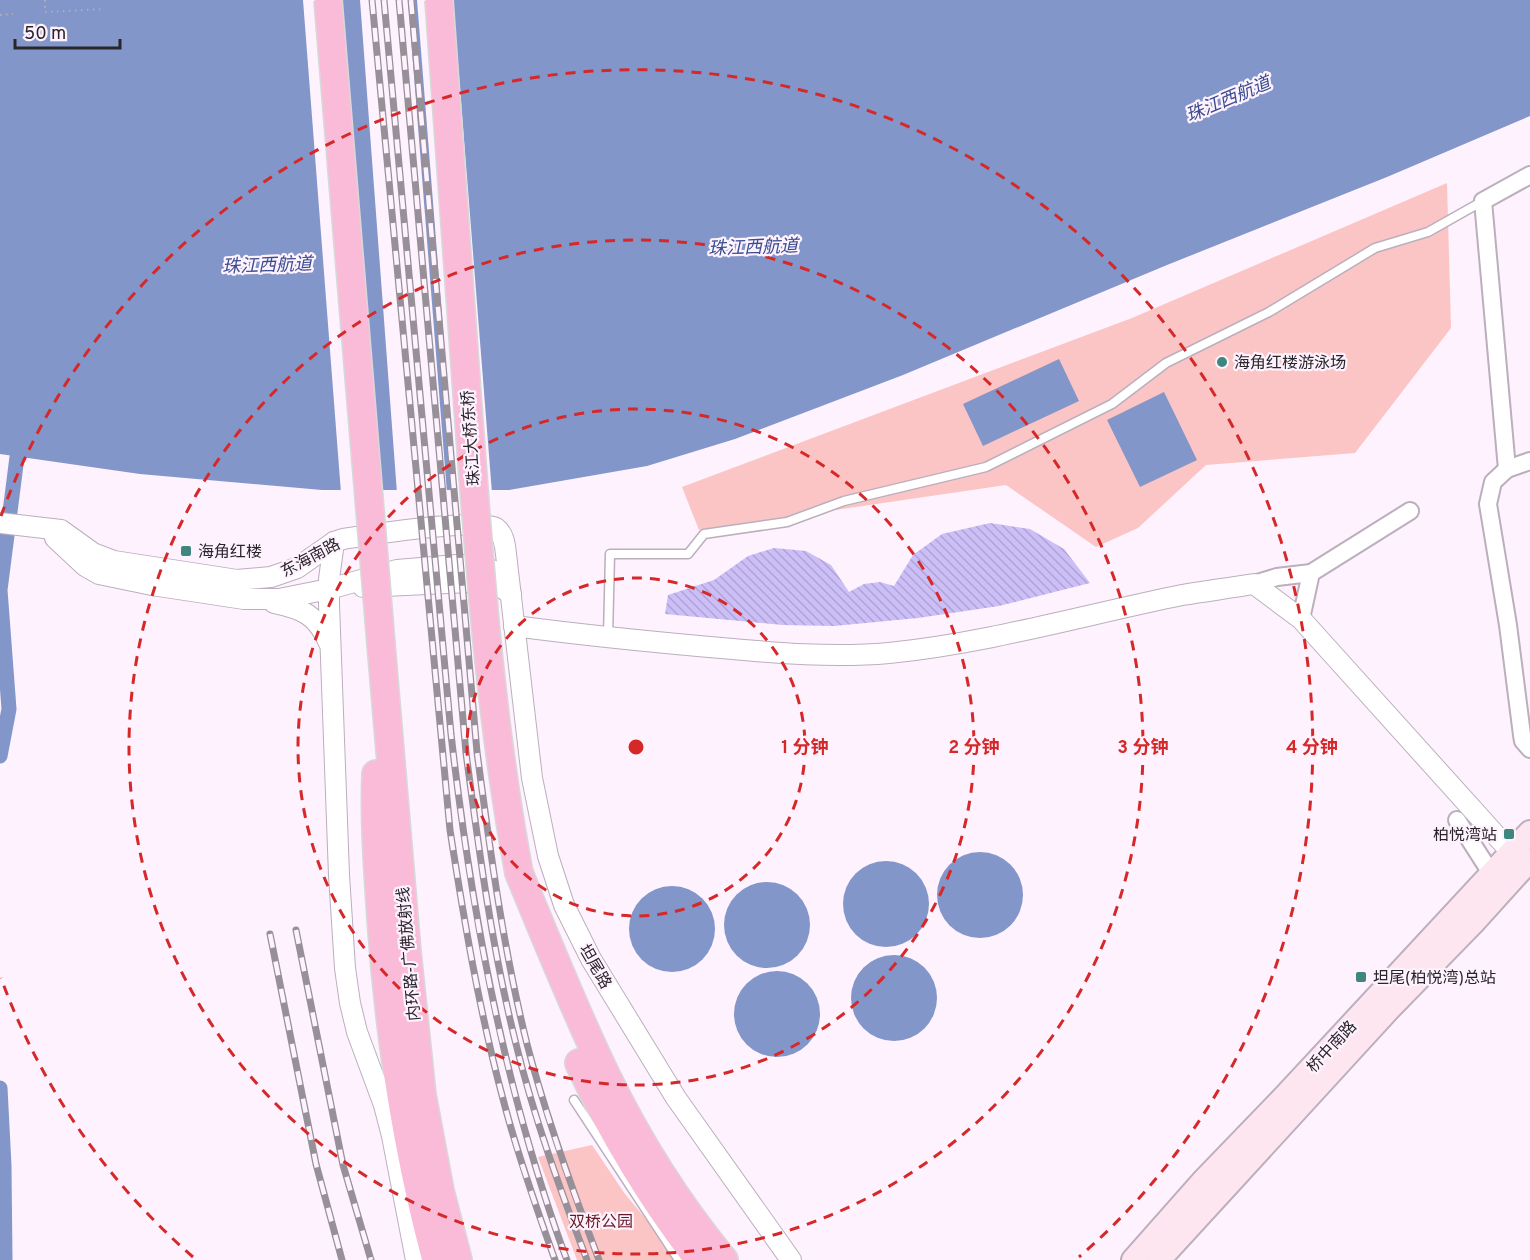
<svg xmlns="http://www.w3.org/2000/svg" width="1530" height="1260" font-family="Overpass,'Noto Sans SC',sans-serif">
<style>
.green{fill:#fbc5c5}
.water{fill:#8396ca}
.pier{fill:#fdf2fd}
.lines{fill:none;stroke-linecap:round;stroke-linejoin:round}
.canal{stroke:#8396ca;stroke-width:15}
.building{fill:url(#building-back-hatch)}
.service-casing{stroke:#bbafbd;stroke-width:11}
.minor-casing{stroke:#bbafbd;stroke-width:20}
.tertiary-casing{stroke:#bbafbd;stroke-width:22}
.secondary-casing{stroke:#bbafbd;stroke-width:26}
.trunk-casing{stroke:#d8d8d9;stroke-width:30}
.path{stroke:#b5acb5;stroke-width:2;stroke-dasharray:1.5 4.5;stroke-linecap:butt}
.service{stroke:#fff;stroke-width:8}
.minor{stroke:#fff;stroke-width:16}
.tertiary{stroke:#fff;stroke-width:20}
.secondary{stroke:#fde6f0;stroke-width:22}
.trunk{stroke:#fabbd8;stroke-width:27}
.rail-casing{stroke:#979098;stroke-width:7}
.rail{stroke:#fdf2fd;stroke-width:4.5;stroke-dasharray:14;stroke-linecap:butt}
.trunk-bridge-casing{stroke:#d8d8d9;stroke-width:30;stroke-linecap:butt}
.trunk-bridge{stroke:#fabbd8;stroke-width:27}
.ring{fill:none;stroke:#d62828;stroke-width:3;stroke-dasharray:10 8}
.poi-dot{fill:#3f867f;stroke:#fdf2fd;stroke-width:2}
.labels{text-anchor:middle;stroke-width:4.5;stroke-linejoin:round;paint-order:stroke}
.poi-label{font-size:16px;fill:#29252a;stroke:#fdf2fd;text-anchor:start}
.street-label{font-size:16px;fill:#29252a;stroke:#fdf2fd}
.park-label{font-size:16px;fill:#671923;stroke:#fdf2fd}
.water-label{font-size:18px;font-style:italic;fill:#384c8e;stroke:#fdf2fd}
.centre{fill:#d62828;stroke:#fdf2fd;stroke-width:3}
.ring-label{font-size:18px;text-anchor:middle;font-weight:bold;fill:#d62828;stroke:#fdf2fd;stroke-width:4.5;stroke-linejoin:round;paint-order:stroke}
</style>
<defs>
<pattern id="building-back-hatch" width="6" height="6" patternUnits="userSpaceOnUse" patternTransform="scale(1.5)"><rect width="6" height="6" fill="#ccbef7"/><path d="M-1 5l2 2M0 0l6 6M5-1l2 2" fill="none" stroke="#afa3d4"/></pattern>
</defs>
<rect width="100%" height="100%" fill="#fdf2fd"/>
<g class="green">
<polygon points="1447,183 1451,328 1355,453 1206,465 1138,528 1096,547 1006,485 699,530 682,487 1132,318"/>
<polygon points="592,1145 625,1194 680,1260 577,1260 538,1157"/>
</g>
<g class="water">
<polygon points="0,0 1530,0 1530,116 1387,177 1167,265 903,375 735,439 647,466 509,490 322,490 140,474 0,454"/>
<polygon points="1059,359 1079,401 983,446 963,404"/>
<polygon points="1164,392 1197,460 1140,487 1107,420"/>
<circle cx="980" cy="895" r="43"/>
<circle cx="886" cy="904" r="43"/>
<circle cx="767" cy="925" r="43"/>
<circle cx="672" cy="929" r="43"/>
<circle cx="894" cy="998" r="43"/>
<circle cx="777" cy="1014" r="43"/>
</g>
<g class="pier">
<polygon points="303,0 342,0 382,493 341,493"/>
<polygon points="360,0 408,0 447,493 397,493"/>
<polygon points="417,0 453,0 492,493 456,493"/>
</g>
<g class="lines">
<g class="canal">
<polyline points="0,756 9,709 0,590 17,457"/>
<polyline points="0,1088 4,1166 5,1260"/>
</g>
</g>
<polygon class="building" points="990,523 1030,529 1064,549 1090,583 999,606 918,618 834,626 783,625 665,614 668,595 714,580 748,556 774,548 806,551 831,565 849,592 864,584 880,582 894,586 913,555 942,534"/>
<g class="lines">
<g class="service-casing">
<g id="service">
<polyline points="608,637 610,554 688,554 704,534 787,522 844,501 986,467 1112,404 1166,363 1269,312 1375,248 1428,232 1483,201"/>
<polyline points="574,1100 679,1260"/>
</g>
</g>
<g class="minor-casing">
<g id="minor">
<polyline points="1530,461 1507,469 1493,482 1488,504 1508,625 1522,735 1523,741 1530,749"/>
<polyline points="1507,469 1483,201 1530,175"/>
<polyline points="1254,584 1277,577 1311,573"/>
<polyline points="1301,619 1311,573 1410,511"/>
<polyline points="1457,820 1491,873 1498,881"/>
</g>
</g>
<g class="tertiary-casing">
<g id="tertiary">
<path d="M0 523 61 530 93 553 114 561 237 580 271 577 297 568 334 542 343 539C368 535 480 517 496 528 504 534 505 545 506 554L532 778 548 856 564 905 591 959 676 1098 791 1260"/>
<polyline points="55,538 85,566 99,574 152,585 244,599 279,599 329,589 397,570 457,565 472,565 492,570"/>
<polyline points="334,542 329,579 329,604 339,875 345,968 350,1003 357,1032 384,1105 392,1136 416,1260"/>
<polyline points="363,587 470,582 496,584 511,594"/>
<path d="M274 603C303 609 317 615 329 643"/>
<path d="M514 626C583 635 652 642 721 648 777 653 833 658 889 653 988 643 1084 615 1182 595 1206 591 1230 588 1254 584L1301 619 1511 852"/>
</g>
</g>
<g class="secondary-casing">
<g id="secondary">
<polyline points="1133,1260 1202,1182 1284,1097 1530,832"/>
<polyline points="1159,1260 1389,1009 1473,923 1530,860"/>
</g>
</g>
<g class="trunk-casing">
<g id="trunk">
<polyline points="381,644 407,952 422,1095 440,1191 458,1260"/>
<path d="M376 774C374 822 378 871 381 919 389 1034 406 1149 436 1260"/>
<path d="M519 873C547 941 574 1009 606 1075 638 1141 678 1204 724 1260"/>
<path d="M579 1063C612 1133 651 1199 699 1260"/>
</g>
</g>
<g class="path">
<polyline points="45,0 45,12 104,9"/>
<polyline points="0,15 13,14"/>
</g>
<use href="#service" class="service"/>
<use href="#minor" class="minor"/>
<use href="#tertiary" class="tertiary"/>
<use href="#secondary" class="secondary"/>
<use href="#trunk" class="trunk"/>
<g class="rail-casing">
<g id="rail">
<path d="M372 0 450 830C464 920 479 1010 503 1099 517 1153 536 1207 555 1260"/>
<path d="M384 0 451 734C467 874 490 1012 530 1148 541 1185 553 1224 567 1260"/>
<path d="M399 0 466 753C479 851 492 949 516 1044 534 1118 560 1189 587 1260"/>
<path d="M411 0 477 752C490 850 503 948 527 1044 546 1117 572 1189 599 1260"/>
<polyline points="296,930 343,1165 371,1260"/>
<polyline points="270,934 316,1164 342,1260"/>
</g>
</g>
<use href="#rail" class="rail"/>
<g class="trunk-bridge-casing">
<g id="trunk-bridge">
<polyline points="328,0 381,644"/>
<path d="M439 0C449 141 459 281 469 422 480 573 491 724 519 873"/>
</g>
</g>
<use href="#trunk-bridge" class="trunk-bridge"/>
</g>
<g class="ring">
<circle cx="636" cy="747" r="169"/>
<circle cx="636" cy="747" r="338"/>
<circle cx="636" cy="747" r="507"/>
<path d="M193 1257A676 676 0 0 1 1 978M1 516A676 676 0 1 1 1079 1257"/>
</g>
<g class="poi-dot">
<circle cx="1222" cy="362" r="6"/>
<rect x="180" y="545" width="12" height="12" rx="3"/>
<rect x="1503" y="828" width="12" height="12" rx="3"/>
<rect x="1355" y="971" width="12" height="12" rx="3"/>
</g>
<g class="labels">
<g class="poi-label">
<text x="1234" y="368">海角红楼游泳场</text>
<text x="198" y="557">海角红楼</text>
<text x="1497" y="840" text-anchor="end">柏悦湾站</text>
<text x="1373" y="983">坦尾(柏悦湾)总站</text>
</g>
<g class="street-label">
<text transform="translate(470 438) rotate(-94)" y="6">珠江大桥东桥</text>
<text transform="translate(310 557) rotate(-28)" y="6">东海南路</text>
<text transform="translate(408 954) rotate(-95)" y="6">内环路-广佛放射线</text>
<text transform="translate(596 966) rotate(60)" y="6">坦尾路</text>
<text transform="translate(1331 1046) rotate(-47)" y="6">桥中南路</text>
</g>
<g class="park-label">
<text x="601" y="1227">双桥公园</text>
</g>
<g class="water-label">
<text transform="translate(1228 99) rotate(-23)" y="6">珠江西航道</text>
<text transform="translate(753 247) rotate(-2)" y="6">珠江西航道</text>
<text transform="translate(267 265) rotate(-2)" y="6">珠江西航道</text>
</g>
</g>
<circle cx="636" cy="747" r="9" class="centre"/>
<g class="ring-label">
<text x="805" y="753">1 分钟</text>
<text x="974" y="753">2 分钟</text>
<text x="1143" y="753">3 分钟</text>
<text x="1312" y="753">4 分钟</text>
</g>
<path d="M15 39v9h105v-9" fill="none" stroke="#29252a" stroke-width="3"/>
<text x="24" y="39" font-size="18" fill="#29252a" stroke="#fdf2fd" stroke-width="4.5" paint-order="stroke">50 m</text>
</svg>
